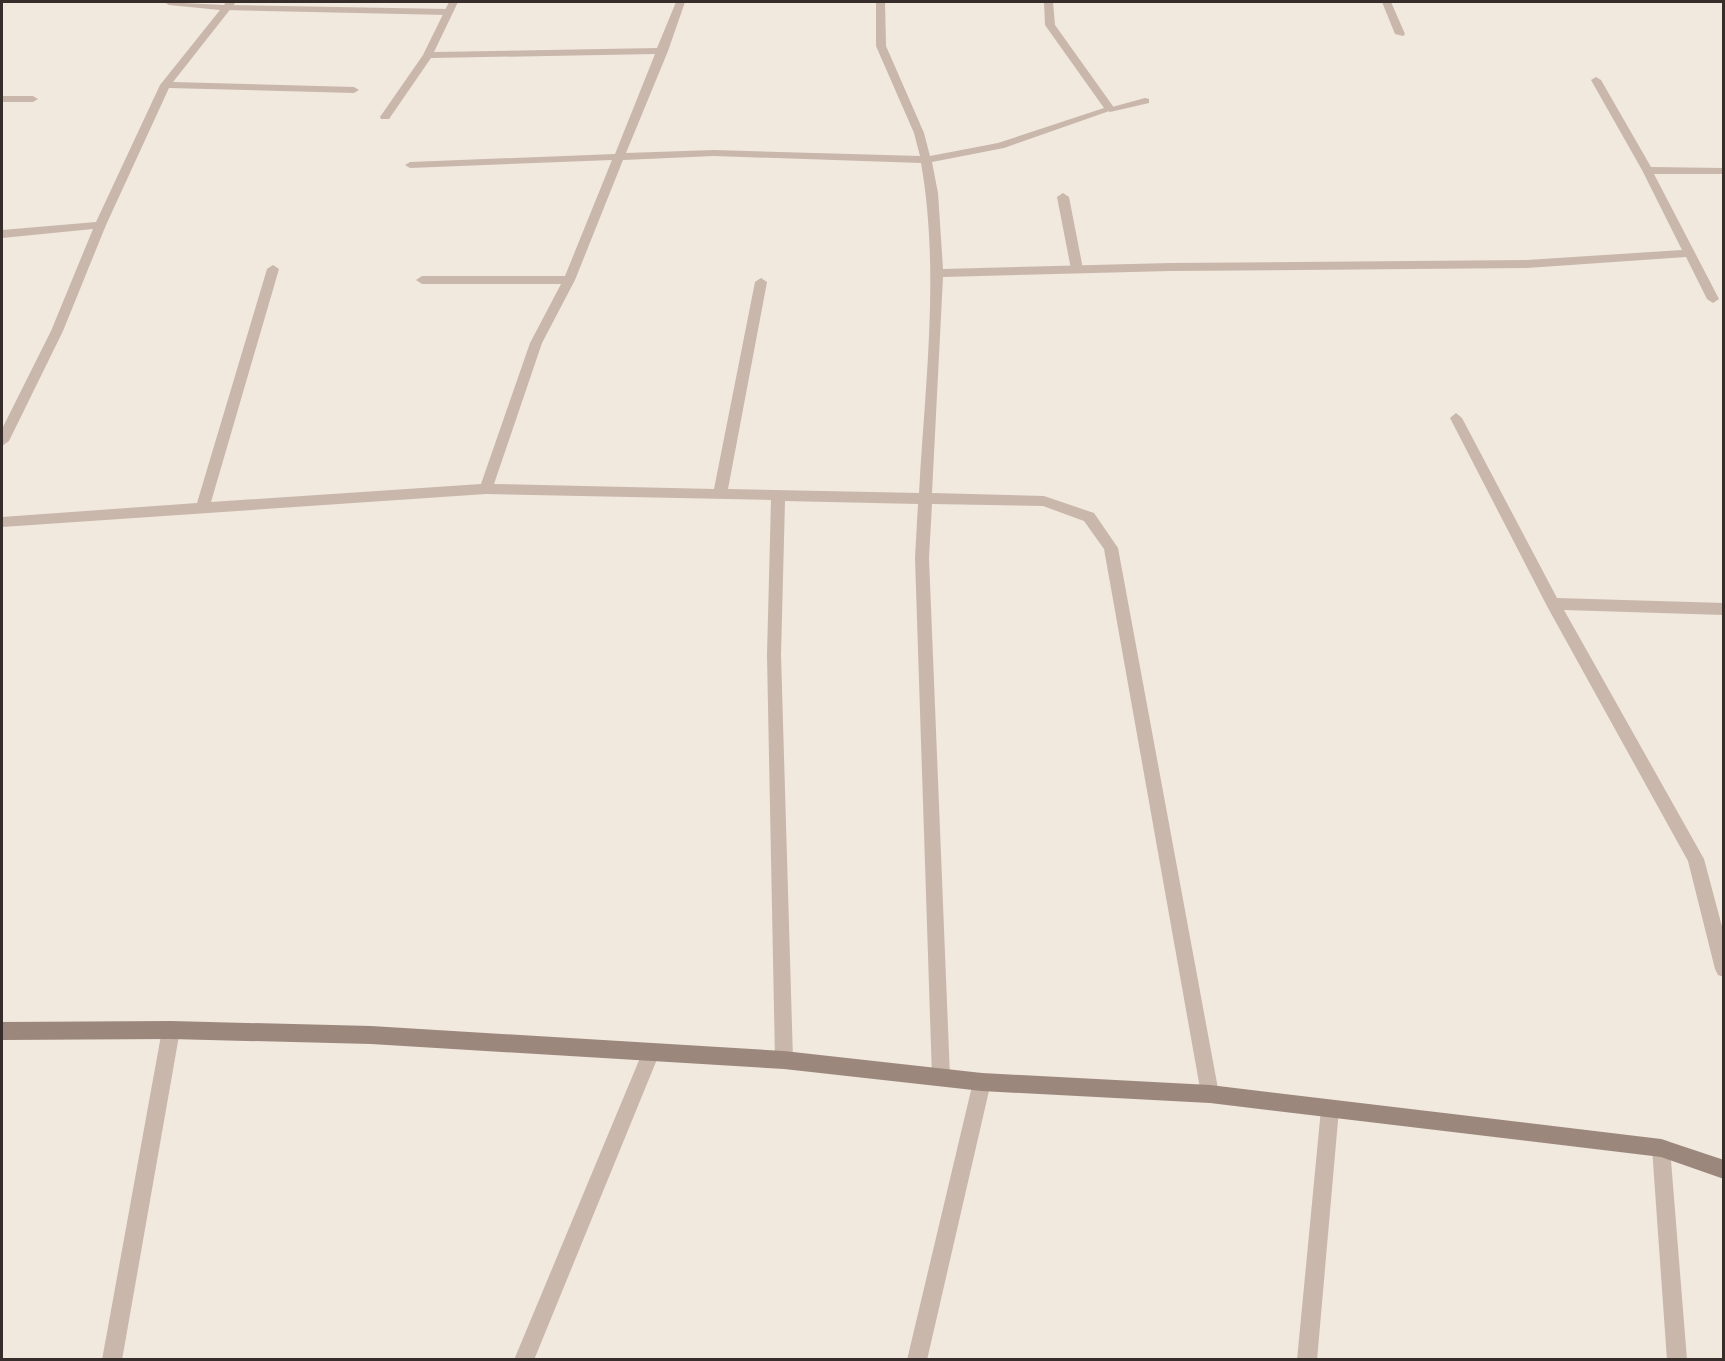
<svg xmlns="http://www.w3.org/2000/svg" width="1725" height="1361" font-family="Rubik,sans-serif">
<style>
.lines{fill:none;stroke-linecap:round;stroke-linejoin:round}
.lane{fill:#c9b7ab;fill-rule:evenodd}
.street{fill:#c9b7ab;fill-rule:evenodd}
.secondary{fill:#9c877c;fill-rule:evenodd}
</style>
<rect width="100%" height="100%" fill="#f1e8de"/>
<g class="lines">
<g class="lane">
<polygon points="1382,2 1391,2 1405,34 1403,36 1395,34"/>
<polygon points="228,5 448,9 453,12 448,15 225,10 225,6"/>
<polygon points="2,96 33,96 38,99 33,102 2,102"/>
<polygon points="1145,98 1149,99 1149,103 1110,112 1105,109"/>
<polygon points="1063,193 1069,197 1083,269 1077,273 1071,269 1057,197"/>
<polygon points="1456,413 1462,418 1557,598 1724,603 1724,615 1564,610 1704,859 1724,934 1724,977 1718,975 1715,969 1688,861 1548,608 1450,418"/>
</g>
<g class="street">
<polygon points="164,2 224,5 226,2 236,2 173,82 354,87 359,90 354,93 169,88 106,225 63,331 9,441 2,446 2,429 51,331 93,229 2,238 2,230 96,222 160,85 220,10 169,5"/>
<path d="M449 2H458L434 52 657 48 676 2H685L668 51 626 153 714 150 920 156 914 133 876 46V2H885L886 46 924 133 930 156 998 143 1104 108 1045 25 1044 2H1053L1055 25 1115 109 1004 148 932 162 938 193 943 269 1170 263 1527 260 1682 250 1642 170 1591 80 1596 77 1601 80 1651 167 1724 168V174H1654L1719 299 1713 303 1707 299 1686 257 1527 268 1170 271 943 277 932 493 1044 496 1094 513 1118 548 1219 1094 1216 1100 1210 1103 1204 1100 1201 1094 1104 549 1084 521 1043 506 932 504 929 558 950 1077 947 1083 941 1086 935 1083 932 1077 915 558 918 504 785 501 781 655 793 1060 790 1066 784 1069 778 1066 775 1060 767 655 771 500 486 494 2 527V517L197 503 267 269 273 265 279 269 211 502 481 484 530 343 561 284H422L416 280 422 276H565L612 160 410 168 405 165 410 162 615 154 655 54 431 58 389 119H381L380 117 423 55ZM714 156 921 163C940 271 925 384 919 493L728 489 767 282 761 278 755 282 714 489 494 484 542 343 575 280 623 160Z"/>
<polygon points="171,1021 177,1024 180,1030 122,1360 102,1360 162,1030 165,1024"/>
<polygon points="651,1043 657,1046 660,1052 534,1360 514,1360 645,1046"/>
<polygon points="982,1073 988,1076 991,1082 927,1360 907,1360 973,1082 976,1076"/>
<polygon points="1330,1100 1337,1102 1339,1109 1317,1360 1297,1360 1321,1109 1323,1102"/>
<polygon points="1661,1139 1668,1141 1670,1148 1687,1360 1667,1360 1652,1148 1654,1141"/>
</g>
<polygon class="secondary" points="171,1021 371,1026 784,1051 982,1073 1210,1085 1661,1139 1724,1160 1724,1179 1661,1157 1210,1103 982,1091 784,1069 371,1044 171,1039 2,1040 2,1022"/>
</g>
<rect width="1725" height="1361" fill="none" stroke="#372d2a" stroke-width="6"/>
</svg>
